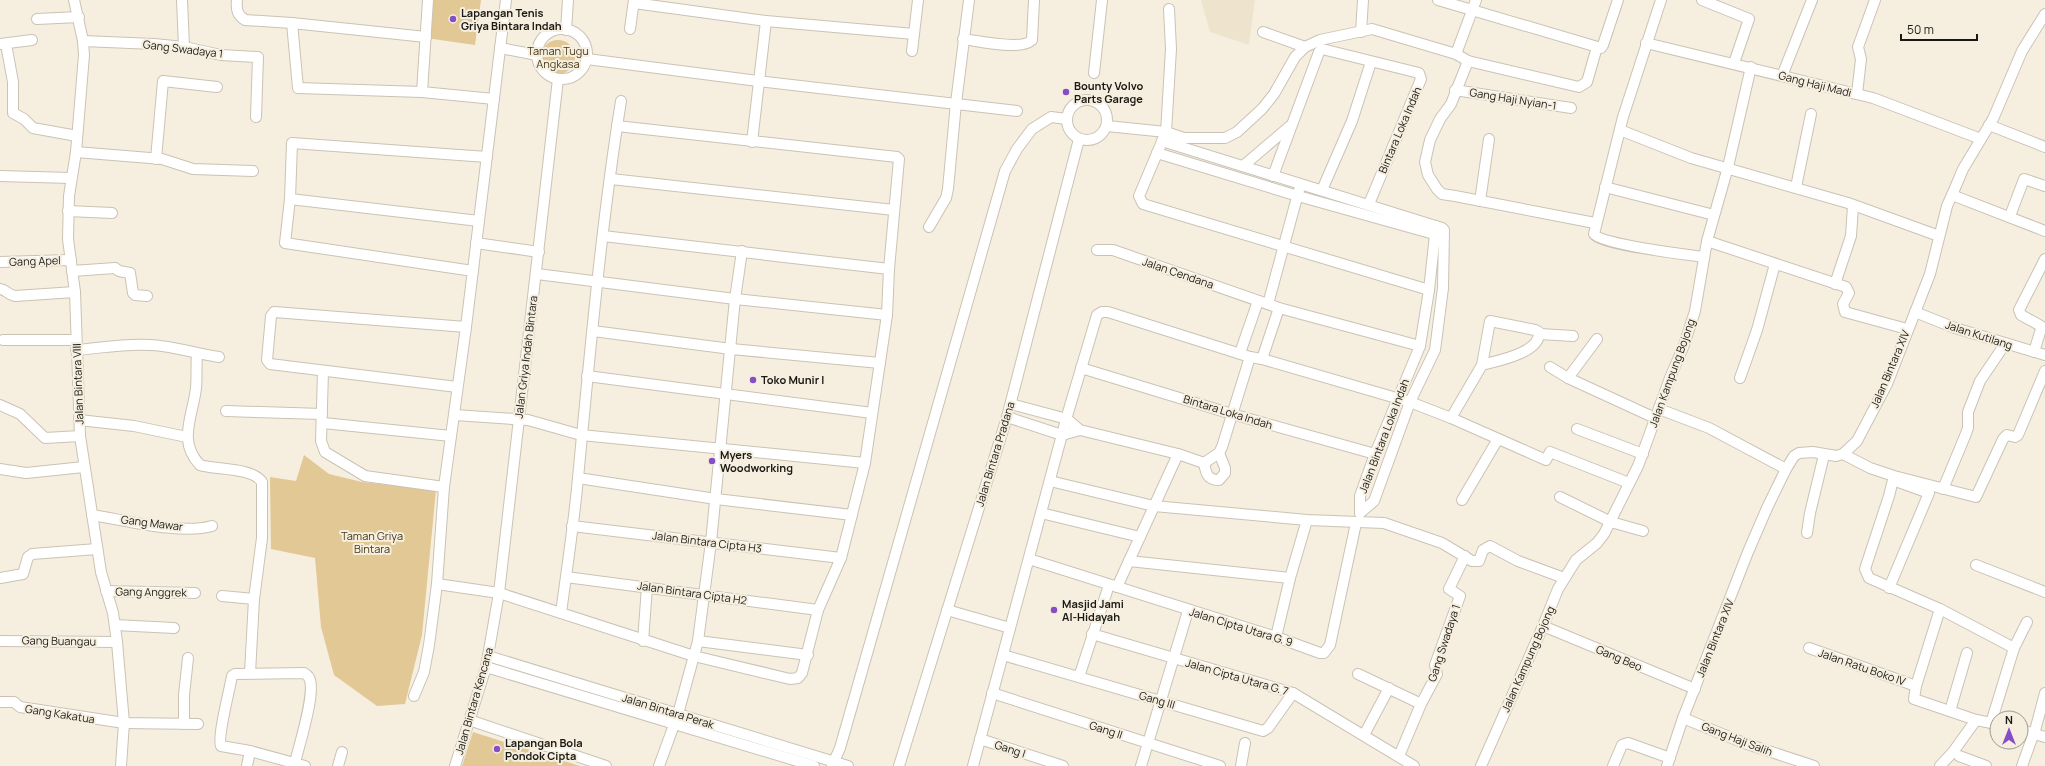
<svg xmlns="http://www.w3.org/2000/svg" width="2045" height="766" font-family="Manrope,sans-serif">
<style>
.built{fill:#eee4ce}
.green{fill:#e1c895}
.lines{fill:none;stroke-linecap:round;stroke-linejoin:round}
.minor-casing{stroke:#cac3b5;stroke-width:12}
.minor{stroke:#fff;stroke-width:10}
.poi-dot{fill:#864ec5;stroke:#f6efe0;stroke-width:1.5}
.labels{text-anchor:middle;stroke-width:4;stroke-linejoin:round;paint-order:stroke}
.poi-label{font-size:11px;font-weight:bold;fill:#1a1813;stroke:#f6efe0;text-anchor:start}
.street-label{font-size:11px;fill:#1a1813;stroke:#f6efe0}
.park-label{font-size:11px;fill:#483917;stroke:#f6efe0}
</style>
<rect width="100%" height="100%" fill="#f6efe0"/>
<polygon class="built" points="1201,0 1255,0 1249,45 1210,32"/>
<g class="green">
<polygon points="431,0 481,0 475,45 426,38"/>
<circle cx="558" cy="57" r="17"/>
<polygon points="304,455 329,474 362,482 436,490 422,635 405,704 377,706 334,675 321,627 315,558 271,549 270,477 296,481"/>
<polygon points="473,732 580,766 462,766"/>
</g>
<g class="lines">
<g class="minor-casing">
<g id="minor">
<polyline points="74,0 83,41 84,55 76,152 69,196 68,239 75,292 80,436 101,572 113,613 117,642 124,723 121,766"/>
<polyline points="182,0 184,47"/>
<path d="M237 0C236 9 237 15 245 20L292 23 426 37"/>
<polyline points="1438,0 1601,48 1603,45 1618,0"/>
<path d="M1661 0 1623 117 1594 234C1598 244 1688 255 1704 257"/>
<polyline points="1702,0 1749,19 1734,63"/>
<polyline points="634,3 766,21 914,34"/>
<polyline points="1169,9 1171,49 1166,132 1139,196 1143,204 1429,290"/>
<polyline points="37,19 79,17"/>
<polyline points="292,23 298,88 422,92 494,99"/>
<polyline points="630,29 634,0"/>
<circle cx="562" cy="54" r="25"/>
<polyline points="566,30 568,0"/>
<polyline points="1263,32 1305,47"/>
<polyline points="1361,32 1363,0"/>
<path d="M963 39C979 41 1022 51 1032 40L1034 0"/>
<polyline points="83,41 154,44 184,47 221,55 258,57 256,117"/>
<polyline points="1646,43 1873,98 1981,139"/>
<polyline points="0,44 32,40"/>
<polyline points="6,44 13,82 13,113 24,119 33,128 77,136"/>
<polyline points="500,48 537,55"/>
<polyline points="912,51 918,0"/>
<polyline points="1456,54 1476,0"/>
<polyline points="587,59 758,81 1017,111"/>
<polyline points="1468,61 1451,104 1440,119 1430,140 1425,162 1428,175 1437,189 1442,194 1455,196 1595,223"/>
<polyline points="1094,73 1102,0"/>
<polyline points="1782,76 1812,0"/>
<polyline points="1455,90 1571,108"/>
<polyline points="422,92 428,0"/>
<polyline points="1857,94 1861,59 1858,47 1875,0"/>
<circle cx="1087" cy="120" r="20"/>
<polyline points="1989,125 2045,147"/>
<polyline points="1107,126 1166,132 1184,138 1225,138 1237,132 1262,109 1274,94 1295,57 1305,47 1320,40 1372,29 1456,54 1468,61 1579,87 1587,82 1597,47"/>
<polyline points="1620,130 1691,158 1848,203 1939,236"/>
<polyline points="1162,141 1442,228 1444,230 1443,288 1435,350 1410,402 1374,501 1360,513"/>
<polyline points="752,142 766,21"/>
<polyline points="76,152 162,159 193,169 253,171"/>
<polyline points="1157,153 1298,196 1441,236"/>
<polyline points="156,159 163,81 217,87"/>
<polyline points="1243,166 1290,126"/>
<polyline points="0,176 71,178"/>
<polyline points="1273,176 1319,52 1322,49 1419,73 1421,79 1369,204"/>
<polyline points="611,179 894,210"/>
<polyline points="1605,187 1714,215"/>
<polyline points="1796,187 1811,114"/>
<polyline points="1322,190 1352,121 1371,62"/>
<polyline points="1952,195 2045,231"/>
<polyline points="290,199 479,221"/>
<polyline points="1480,201 1489,139"/>
<polyline points="68,211 112,213"/>
<polyline points="2010,216 2024,179 2045,186"/>
<polyline points="929,227 946,198 948,189 956,103 969,0"/>
<polyline points="603,236 889,269"/>
<polyline points="1707,241 1846,287 1849,293 1843,304 1845,312 1907,329"/>
<polyline points="476,243 539,252"/>
<polyline points="1097,250 1113,250 1279,308 1420,346"/>
<polyline points="0,262 71,260"/>
<polyline points="72,271 115,268 119,271 130,273 133,293 135,295 147,296"/>
<polyline points="473,271 285,243 290,199 292,143 487,157"/>
<polyline points="537,274 735,299 887,315"/>
<polyline points="1835,284 1851,236 1853,206"/>
<path d="M0 289C7 290 8 295 15 296L75 292"/>
<polyline points="1268,304 1299,190"/>
<polyline points="1915,312 1955,328 2045,355"/>
<polyline points="593,331 731,349 880,363"/>
<polyline points="1540,334 1573,336"/>
<polyline points="3,340 76,340"/>
<path d="M76 350C101 348 126 343 151 345 174 346 196 354 219 357"/>
<polyline points="2034,352 2041,329 2041,326 2021,315 2019,310 2045,259"/>
<polyline points="1240,353 1258,301"/>
<path d="M197 354C196 366 197 377 196 388 193 416 177 441 200 465 215 470 252 467 262 482V538L254 599 250 673"/>
<polyline points="1262,359 1279,308"/>
<polyline points="1550,367 1568,378 1655,418"/>
<polyline points="1081,368 1232,414 1375,454"/>
<polyline points="323,371 321,441 325,452 365,476 444,487"/>
<polyline points="587,376 872,413"/>
<polyline points="1568,378 1597,339"/>
<polyline points="1740,378 1757,330 1775,264"/>
<polyline points="457,387 270,364 267,360 271,316 274,312 466,327"/>
<polyline points="1011,404 1067,419 1080,430 1178,454 1204,463 1219,453 1222,447 1250,357"/>
<polyline points="0,405 20,414 45,438 80,436"/>
<polyline points="1659,409 1709,428 1786,469"/>
<polyline points="226,411 322,414"/>
<polyline points="455,415 528,420 581,435 865,463"/>
<polyline points="1007,417 1062,435 1080,430"/>
<polyline points="1451,418 1546,460 1550,452 1629,483"/>
<polyline points="79,420 134,426 187,437"/>
<polyline points="323,423 451,436"/>
<polyline points="1577,429 1643,454"/>
<polyline points="1843,454 1870,468 1894,476 1976,497 2003,439 2007,435 2015,437 2018,435 2045,371"/>
<path d="M1204 463C1206 473 1207 480 1219 480L1225 473V468L1219 453"/>
<polyline points="0,469 26,473 84,467"/>
<polyline points="578,478 716,499 852,515"/>
<polyline points="1050,481 1154,506 1307,520 1384,523 1442,543 1472,561 1479,561 1483,550 1490,546 1518,561 1564,578"/>
<polyline points="1943,489 1965,436 1968,428 1968,412 1980,381 2005,344"/>
<polyline points="1560,497 1611,522 1643,531"/>
<polyline points="1462,500 1498,439"/>
<polyline points="1041,513 1140,537"/>
<polyline points="1360,513 1360,496 1375,454 1420,346 1429,290 1436,226"/>
<path d="M92 515C125 520 181 535 212 526"/>
<polyline points="572,526 841,558"/>
<polyline points="1807,533 1810,513 1824,455"/>
<polyline points="1029,559 1276,637 1320,653 1324,653 1330,645 1356,523"/>
<polyline points="1129,561 1290,578"/>
<polyline points="1976,565 2045,592"/>
<polyline points="566,577 818,610"/>
<polyline points="0,578 23,574 28,557 32,554 97,549"/>
<polyline points="437,584 499,593 694,656 790,679 798,678 802,673 818,610 841,558 865,463 887,315 889,269 899,159 897,157 617,126"/>
<polyline points="1117,587 1178,454"/>
<polyline points="1889,588 1929,493 1893,480 1889,496 1865,569 1869,578 1940,609 1916,686 1914,699 1976,720 1997,724"/>
<polyline points="106,591 195,593"/>
<polyline points="222,596 254,599"/>
<polyline points="1940,609 2014,648 1991,723"/>
<polyline points="947,610 1010,628"/>
<path d="M561 613C567 568 574 523 578 478 590 352 601 226 621 101"/>
<polyline points="115,625 174,628"/>
<polyline points="1543,626 1695,689"/>
<polyline points="1092,634 1293,693 1414,766"/>
<polyline points="1276,637 1290,578 1307,520"/>
<polyline points="0,641 117,642"/>
<polyline points="643,641 647,587"/>
<polyline points="698,641 808,655"/>
<polyline points="1809,648 1916,686"/>
<polyline points="2014,648 2027,622"/>
<polyline points="1003,655 1263,731 1268,728 1293,693"/>
<polyline points="488,656 848,766"/>
<polyline points="486,667 814,766"/>
<polyline points="1358,674 1417,702"/>
<polyline points="1079,677 1109,585"/>
<polyline points="992,693 1220,766"/>
<polyline points="414,696 424,672 429,645 437,584 444,487 466,327 506,0"/>
<polyline points="0,702 14,702 20,707 124,723 198,724"/>
<polyline points="1950,711 1967,653"/>
<polyline points="1683,718 1744,743 1814,766"/>
<polyline points="469,720 606,766"/>
<polyline points="184,724 184,695 188,658"/>
<polyline points="2021,730 2045,737"/>
<polyline points="1364,735 1389,688"/>
<polyline points="980,739 1063,766"/>
<polyline points="1399,756 1421,704 1437,674 1435,665 1460,596 1449,589 1465,556"/>
<polyline points="1959,756 1986,766"/>
<path d="M295 763C299 745 315 696 310 680 309 676 307 675 304 673L235 674 232 676C230 688 217 738 221 746L250 751 305 766"/>
<polyline points="247,766 250,751"/>
<polyline points="338,766 342,752"/>
<polyline points="455,766 486,667 499,593 558,79"/>
<polyline points="659,766 678,714 698,641 711,542 735,299 742,251"/>
<polyline points="832,766 840,748 1005,171 1017,149 1032,129 1051,117 1067,119"/>
<polyline points="899,766 1007,417 1079,139"/>
<path d="M973 766 1067 416 1097 315 1102 312H1108L1250 357 1262 359 1410 402 1451 418 1482 365 1490 321 1535 330 1539 332C1541 353 1496 361 1482 365"/>
<polyline points="1141,766 1188,611"/>
<polyline points="1241,766 1245,743"/>
<polyline points="1481,766 1543,626 1558,589 1576,560 1597,543 1604,534 1638,466 1670,378 1684,345 1695,311 1707,241 1728,167 1751,67"/>
<polyline points="1613,766 1622,745 1628,743 1670,758"/>
<polyline points="1667,766 1683,718 1748,552 1767,508 1786,469 1794,456 1799,453 1813,452 1836,456 1843,454 1857,441 1887,384 1930,274 1947,206 1955,188 1963,169 1993,119 2022,51 2045,14"/>
<polyline points="1940,766 1953,752 1976,720"/>
<polyline points="2022,766 2036,727 2045,693"/>
</g>
</g>
<use href="#minor" class="minor"/>
</g>
<g class="poi-dot">
<circle cx="453" cy="19" r="4"/>
<circle cx="1066" cy="92" r="4"/>
<circle cx="753" cy="380" r="4"/>
<circle cx="712" cy="461" r="4"/>
<circle cx="1054" cy="610" r="4"/>
<circle cx="497" cy="749" r="4"/>
</g>
<g class="labels">
<g class="poi-label">
<text x="461" y="17">Lapangan Tenis<tspan x="461" dy="13">Griya Bintara Indah</tspan></text>
<text x="1074" y="90">Bounty Volvo<tspan x="1074" dy="13">Parts Garage</tspan></text>
<text x="761" y="384">Toko Munir I</text>
<text x="720" y="459">Myers<tspan x="720" dy="13">Woodworking</tspan></text>
<text x="1062" y="608">Masjid Jami<tspan x="1062" dy="13">Al-Hidayah</tspan></text>
<text x="505" y="747">Lapangan Bola<tspan x="505" dy="13">Pondok Cipta</tspan></text>
</g>
<g class="street-label">
<text transform="translate(183 49) rotate(7)" y="4">Gang Swadaya 1</text>
<text transform="translate(1815 84) rotate(14)" y="4">Gang Haji Madi</text>
<text transform="translate(1513 99) rotate(9)" y="4">Gang Haji Nyian-1</text>
<text transform="translate(1400 130) rotate(-67)" y="4">Bintara Loka Indah</text>
<text transform="translate(35 261) rotate(-2)" y="4">Gang Apel</text>
<text transform="translate(1178 273) rotate(19)" y="4">Jalan Cendana</text>
<text transform="translate(1979 335) rotate(18)" y="4">Jalan Kutilang</text>
<text transform="translate(526 357) rotate(-83)" y="4">Jalan Griya Indah Bintara</text>
<text transform="translate(1890 369) rotate(-67)" y="4">Jalan Bintara XIV</text>
<text transform="translate(1672 373) rotate(-70)" y="4">Jalan Kampung Bojong</text>
<text transform="translate(78 384) rotate(-92)" y="4">Jalan Bintara VIII</text>
<text transform="translate(1228 412) rotate(17)" y="4">Bintara Loka Indah</text>
<text transform="translate(1384 436) rotate(-69)" y="4">Jalan Bintara Loka Indah</text>
<text transform="translate(995 454) rotate(-73)" y="4">Jalan Bintara Pradana</text>
<text transform="translate(152 523) rotate(7)" y="4">Gang Mawar</text>
<text transform="translate(707 542) rotate(7)" y="4">Jalan Bintara Cipta H3</text>
<text transform="translate(151 592) rotate(1)" y="4">Gang Anggrek</text>
<text transform="translate(692 593) rotate(8)" y="4">Jalan Bintara Cipta H2</text>
<text transform="translate(1241 627) rotate(17)" y="4">Jalan Cipta Utara G. 9</text>
<text transform="translate(1715 638) rotate(-68)" y="4">Jalan Bintara XIV</text>
<text transform="translate(59 641) rotate(1)" y="4">Gang Buangau</text>
<text transform="translate(1444 643) rotate(-72)" y="4">Gang Swadaya 1</text>
<text transform="translate(1619 658) rotate(23)" y="4">Gang Beo</text>
<text transform="translate(1528 659) rotate(-66)" y="4">Jalan Kampung Bojong</text>
<text transform="translate(1862 667) rotate(19)" y="4">Jalan Ratu Boko IV</text>
<text transform="translate(1237 677) rotate(16)" y="4">Jalan Cipta Utara G. 7</text>
<text transform="translate(1157 700) rotate(16)" y="4">Gang III</text>
<text transform="translate(474 701) rotate(-74)" y="4">Jalan Bintara Kencana</text>
<text transform="translate(668 711) rotate(17)" y="4">Jalan Bintara Perak</text>
<text transform="translate(60 714) rotate(9)" y="4">Gang Kakatua</text>
<text transform="translate(1106 730) rotate(18)" y="4">Gang II</text>
<text transform="translate(1737 739) rotate(21)" y="4">Gang Haji Salih</text>
<text transform="translate(1010 749) rotate(18)" y="4">Gang I</text>
</g>
<g class="park-label">
<text x="558" y="55">Taman Tugu<tspan x="558" dy="13">Angkasa</tspan></text>
<text x="372" y="540">Taman Griya<tspan x="372" dy="13">Bintara</tspan></text>
</g>
</g>
<g transform="translate(2009 730)"><circle r="19" fill="#f6efe0" stroke="#9e998e"/>
<path d="M0-3L7 15L0 10L-7 15Z" fill="#864ec5"/>
<text y="-6" font-size="11" font-weight="bold" text-anchor="middle" fill="#1a1813">N</text>
</g>
<path d="M1901 34v6h76v-6" fill="none" stroke="#1a1813" stroke-width="2"/>
<text x="1907" y="34" font-size="12" fill="#1a1813" stroke="#f6efe0" stroke-width="3" paint-order="stroke">50 m</text>
</svg>
